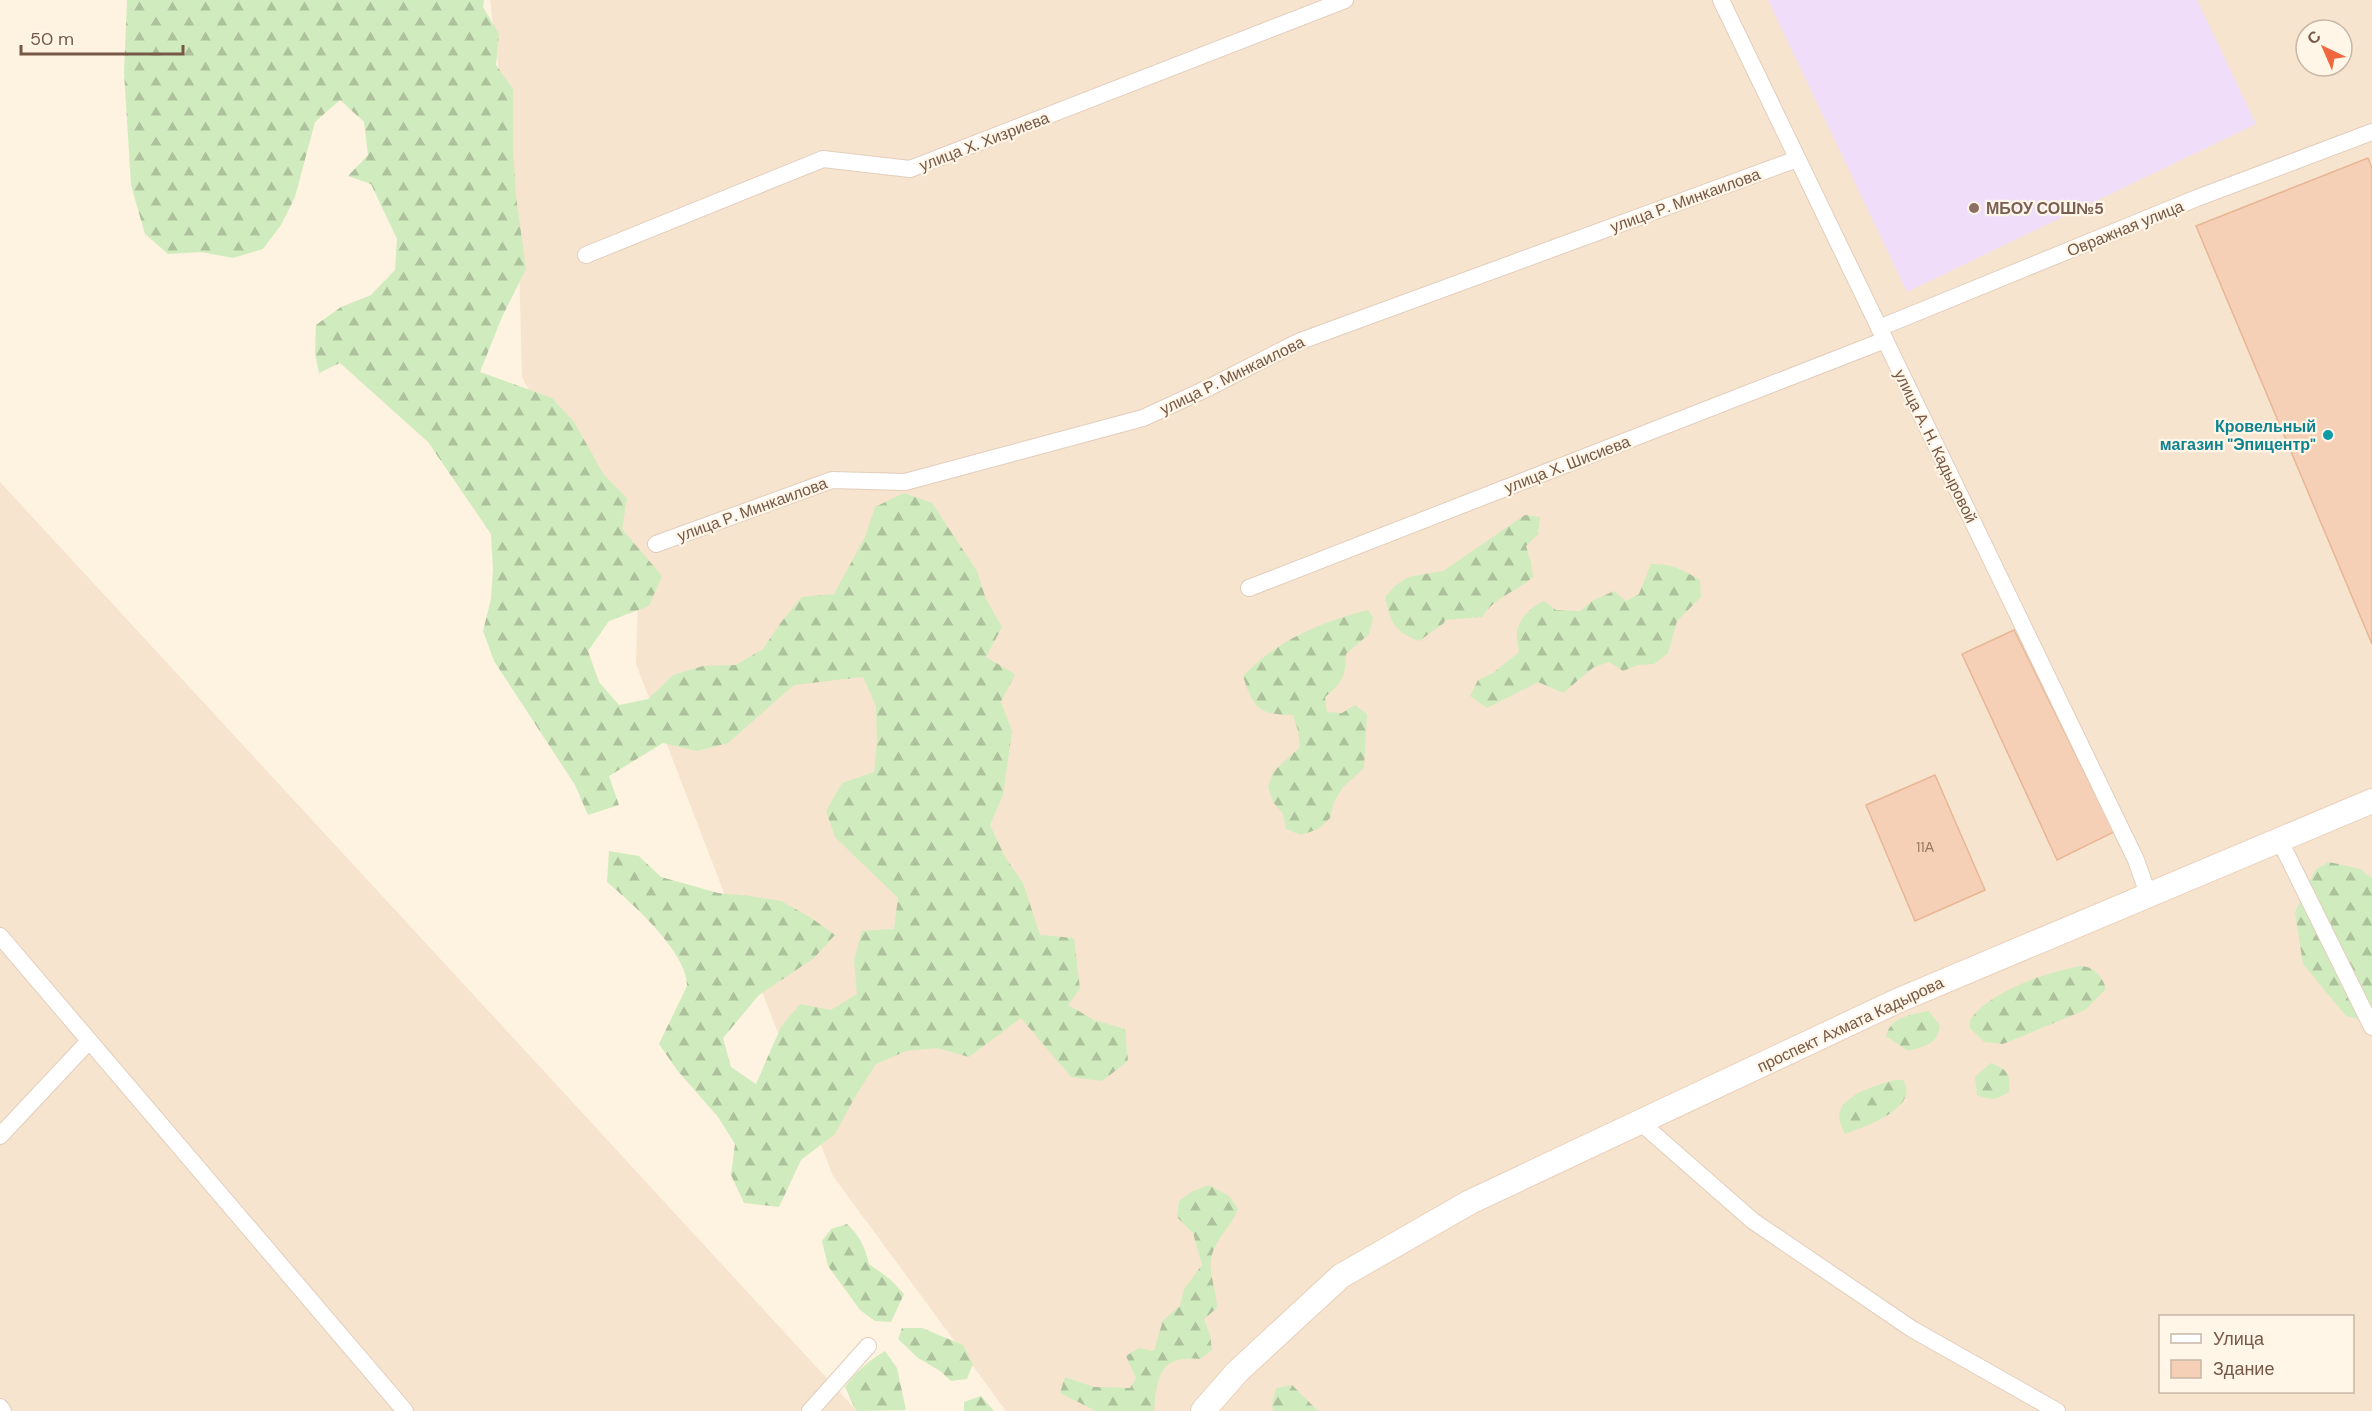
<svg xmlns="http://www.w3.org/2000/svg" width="2372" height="1411" font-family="'DM Sans',sans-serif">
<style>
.residential{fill:#f6e4ce;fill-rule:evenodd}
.education{fill:#efddfa}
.forest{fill:url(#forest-firs)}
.building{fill:#f5d0b6;stroke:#e8b695;stroke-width:1.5}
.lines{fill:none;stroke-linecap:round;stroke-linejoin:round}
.street-casing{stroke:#e2cebc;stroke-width:18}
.secondary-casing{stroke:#ead1bb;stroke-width:26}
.street{stroke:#fff;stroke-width:16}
.secondary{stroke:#fff;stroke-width:24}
.education-dot{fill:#8d6e63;stroke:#fff6e8;stroke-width:2}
.culture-dot{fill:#0f9aa8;stroke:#fff6e8;stroke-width:2}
.labels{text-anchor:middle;stroke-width:4.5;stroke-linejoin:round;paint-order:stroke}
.number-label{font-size:14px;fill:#967662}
.street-label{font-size:16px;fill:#765846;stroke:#fff6e8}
.education-label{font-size:16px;font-weight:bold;fill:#785e54;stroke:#fff6e8;text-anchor:start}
.culture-label{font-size:16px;font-weight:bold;fill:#0d838f;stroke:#fff6e8;text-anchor:end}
</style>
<defs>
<pattern id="forest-firs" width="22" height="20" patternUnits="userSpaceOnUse" patternTransform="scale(1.5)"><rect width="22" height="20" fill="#d0ecbe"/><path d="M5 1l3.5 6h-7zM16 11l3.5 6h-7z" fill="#adc29c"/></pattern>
</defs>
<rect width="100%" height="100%" fill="#fef2e0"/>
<g class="residential">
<path d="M490 0H2372V1411H1006L833 1176 636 664 638 594 522 377 518 223ZM2306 30H2342V66H2306ZM2160 1316H2352V1392H2160Z"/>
<polygon points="0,482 553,1081 857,1411 0,1411"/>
</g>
<polygon class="education" points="1768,0 2197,0 2256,124 1907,292"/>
<g class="forest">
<path d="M127 0H484L483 7 499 34 496 65 513 89V148L516 196 526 269 502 317 480 372 552 398 574 422 604 475 627 498 622 529 662 576 649 606 609 621 588 651 599 682 619 705 648 699 673 675 703 666 736 665 763 649 782 621 802 597 834 594 865 537 875 507 904 493 932 503 977 571 986 599 1002 627 986 657 1015 674 1001 702 1012 731 1003 795 990 825 1005 857 1023 883 1040 935 1074 938 1080 989 1068 1005 1094 1020 1125 1029 1128 1061 1102 1081 1071 1077 1021 1018 969 1057 937 1048 906 1051 876 1064 856 1095 835 1134 801 1160 779 1207 744 1203 731 1175 735 1144 718 1117 677 1070 659 1044C663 1035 686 990 687 985 687 952 631 902 607 882L609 851 639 856 661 877 718 893 750 896 781 901 810 917 835 935 814 958 759 995 723 1038 731 1067 756 1084 781 1027 800 1004 831 1010 857 994 854 960 862 931 894 929 898 898 835 837 826 811 842 783 874 772 877 742 876 706 863 677 794 685 728 743 697 751 663 743 609 776 619 805 588 815 575 785 494 661 483 631 491 599 493 569 491 534 428 442 340 363 319 373 315 353 316 325 341 307 371 295 395 270 397 239 371 184 348 176 368 155 364 122 340 100 315 122 295 197 281 225 263 249 233 258 201 252 168 254 145 234 131 185 124 72Z"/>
<path d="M1525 515 1540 517 1538 534 1526 546 1531 562 1533 577C1514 593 1496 596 1482 617L1445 620 1444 623 1419 641C1392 630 1392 624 1385 597L1395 586 1408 577 1443 571Z"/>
<path d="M1651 564C1670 563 1684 570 1700 580L1701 597 1677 621 1668 653 1654 664 1638 665 1623 671 1609 662 1594 667 1563 693 1538 682 1487 708 1470 696 1478 680 1493 673 1519 652C1519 646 1516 639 1517 633 1518 619 1532 606 1544 601L1556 610 1580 611 1592 601 1614 591 1626 601 1639 594Z"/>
<path d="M1368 610 1373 618 1369 634 1346 654C1346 676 1342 683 1325 697L1327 712 1342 713 1355 705 1367 714 1364 768 1343 787 1334 802 1330 818 1318 829 1301 835 1286 829 1283 814 1273 802 1268 787 1273 772 1300 747 1298 730 1293 715C1259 715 1253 708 1243 676 1277 640 1321 622 1368 610Z"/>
<polygon points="2329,862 2360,869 2372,878 2372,1019 2364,1020 2346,1016 2303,964 2295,912 2316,869"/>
<path d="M2079 966C2094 966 2102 976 2106 989L2085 1010 2003 1044 1984 1042 1970 1028V1020C1989 991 2046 973 2079 966Z"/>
<path d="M1929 1011 1940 1026C1936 1046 1926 1045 1908 1051L1886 1036C1890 1017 1913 1014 1929 1011Z"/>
<path d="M1991 1063C2007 1069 2011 1075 2009 1092 1996 1100 1991 1101 1977 1095L1975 1077Z"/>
<path d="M1895 1080H1903C1921 1108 1864 1127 1845 1134 1843 1129 1839 1122 1839 1117 1839 1095 1879 1084 1895 1080Z"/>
<path d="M1209 1185 1229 1196 1238 1209C1231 1227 1221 1233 1214 1249 1205 1268 1217 1289 1217 1308L1204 1319 1210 1335 1212 1350 1200 1359C1159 1355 1157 1377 1154 1411H1096L1060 1393 1065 1377 1094 1387 1130 1388 1136 1378 1126 1356 1139 1348 1154 1351 1163 1320 1180 1306 1184 1289 1202 1265 1193 1233 1177 1217 1179 1201 1193 1191Z"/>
<path d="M847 1224C860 1236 865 1247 869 1264L890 1279 904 1294 891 1322 875 1321 860 1310 828 1266 822 1241 831 1229Z"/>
<polygon points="902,1328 922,1328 963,1345 973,1364 967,1379 951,1381 940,1371 918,1358 898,1339"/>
<path d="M885 1351 897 1368 906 1410 856 1411 845 1387C856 1371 869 1361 885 1351Z"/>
<polygon points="1292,1385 1318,1411 1273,1411 1272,1405 1276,1388"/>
<polygon points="981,1396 994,1411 964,1411 964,1402"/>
</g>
<g class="building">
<polygon points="2368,158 2372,168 2372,644 2196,226"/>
<polygon points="2014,630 2114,832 2057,860 1962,654"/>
<polygon points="1935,775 1985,890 1915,921 1866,805"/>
</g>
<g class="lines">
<g class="street-casing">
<g id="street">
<polyline points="1721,0 2136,860 2148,894"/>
<polyline points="586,255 823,159 910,169 1345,0"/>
<polyline points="1879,328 2197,198 2372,132"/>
<polyline points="656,544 832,480 905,482 1143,418 1210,387 1298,342 1797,159"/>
<polyline points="1249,588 1885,340"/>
<polyline points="2279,839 2372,1027"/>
<polyline points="0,936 405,1411"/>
<polyline points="1640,1122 1753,1221 1912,1329 2057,1411"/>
<polyline points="0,1136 89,1041"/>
<polyline points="0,1407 3,1411"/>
<polyline points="810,1411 868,1346"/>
</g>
</g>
<g class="secondary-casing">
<polyline id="secondary" points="1203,1411 1237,1372 1341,1276 1470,1202 1897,1001 2372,801"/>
</g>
<use href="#street" class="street"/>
<use href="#secondary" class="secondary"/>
</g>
<circle class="education-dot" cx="1974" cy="208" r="6"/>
<circle class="culture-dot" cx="2328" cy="435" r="6"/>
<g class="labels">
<g class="number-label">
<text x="1925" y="852">11А</text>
</g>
<g class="street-label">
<text transform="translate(984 141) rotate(-21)" y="6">улица Х. Хизриева</text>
<text transform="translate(1685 200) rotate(-20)" y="6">улица Р. Минкаилова</text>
<text transform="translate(2125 228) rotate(-22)" y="6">Овражная улица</text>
<text transform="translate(1232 375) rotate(-26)" y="6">улица Р. Минкаилова</text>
<text transform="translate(1936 446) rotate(64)" y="6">улица А. Н. Кадыровой</text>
<text transform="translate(1567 464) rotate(-21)" y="6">улица Х. Шисиева</text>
<text transform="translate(752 509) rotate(-20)" y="6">улица Р. Минкаилова</text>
<text transform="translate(1850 1024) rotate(-25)" y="6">проспект Ахмата Кадырова</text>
</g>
<g class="education-label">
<text x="1986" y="214">МБОУ СОШ№5</text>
</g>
<g class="culture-label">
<text x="2316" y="432">Кровельный<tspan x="2316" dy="18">магазин "Эпицентр"</tspan></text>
</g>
</g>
<rect x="2159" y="1315" width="195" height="78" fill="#fff6e8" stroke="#c8b7a7" stroke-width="1.5"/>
<rect x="2171" y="1334" width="30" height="9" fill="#ffffff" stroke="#c8b7a7" stroke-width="1.5"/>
<text x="2213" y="1345" font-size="18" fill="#765846">Улица</text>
<rect x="2171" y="1360" width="30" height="18" fill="#f5d0b6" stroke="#c8b7a7" stroke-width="1.5"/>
<text x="2213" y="1375" font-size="18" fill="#765846">Здание</text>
<g transform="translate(2324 48) rotate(316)"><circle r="28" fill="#fff6e8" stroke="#c8b7a7" stroke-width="1.5"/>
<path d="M0-4.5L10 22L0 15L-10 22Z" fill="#f0673d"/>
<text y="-9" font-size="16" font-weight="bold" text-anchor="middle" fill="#765846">С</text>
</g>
<path d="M21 45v9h162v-9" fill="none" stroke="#765846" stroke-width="3"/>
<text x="30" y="45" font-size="18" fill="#765846" stroke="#fff6e8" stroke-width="4.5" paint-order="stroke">50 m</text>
</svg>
